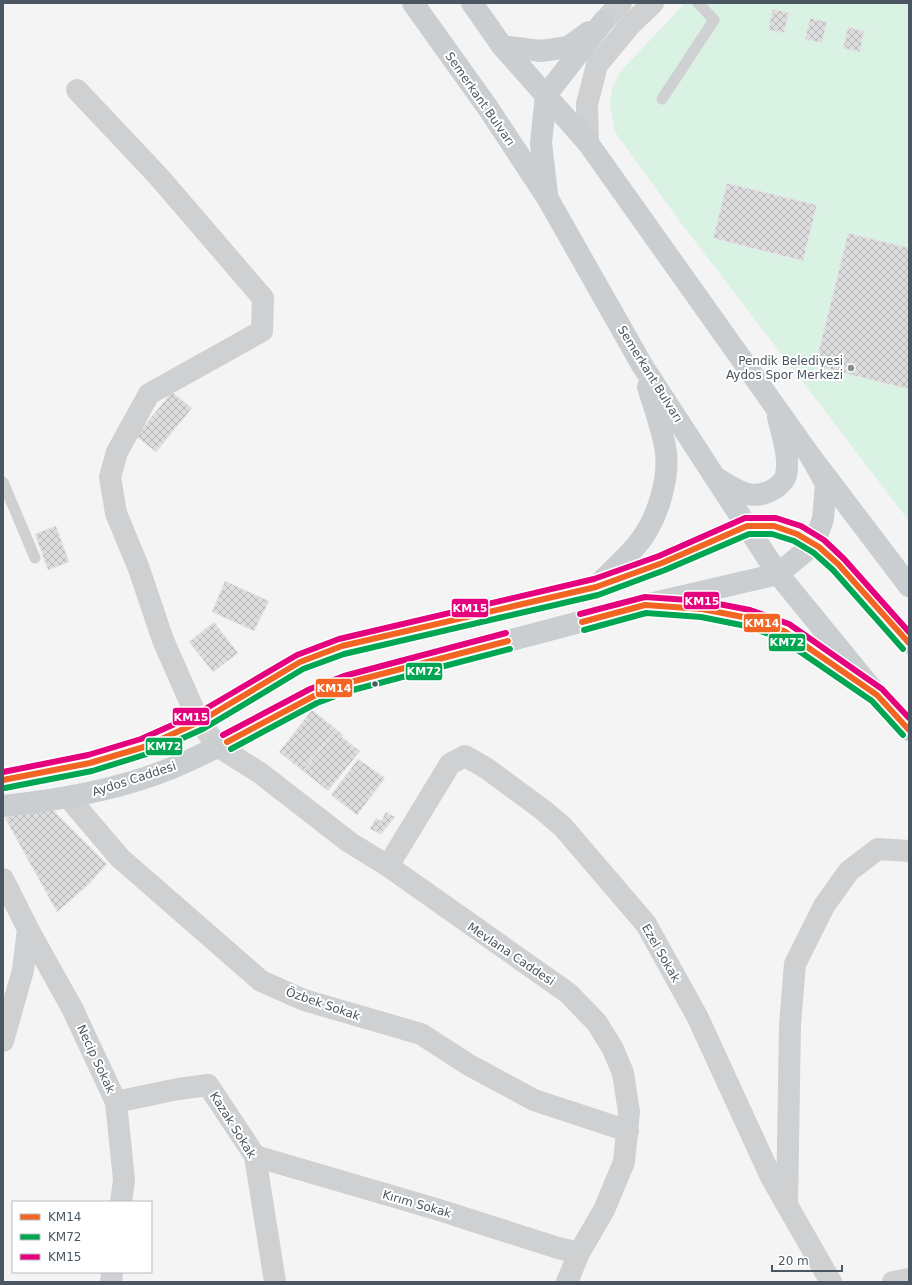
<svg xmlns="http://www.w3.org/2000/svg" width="912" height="1285" font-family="'DejaVu Sans',sans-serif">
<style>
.grass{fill:#d9f2e3}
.building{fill:url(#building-cross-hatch);stroke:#e5e6e7}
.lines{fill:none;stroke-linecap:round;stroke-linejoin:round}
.service{stroke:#ced0d2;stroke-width:11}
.minor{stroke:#ced0d2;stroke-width:22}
.tertiary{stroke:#ced0d2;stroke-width:22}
.primary{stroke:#caced1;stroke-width:22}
.bus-1-casing{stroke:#fff;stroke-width:9}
.bus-2-casing{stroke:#fff;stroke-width:9}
.bus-3-casing{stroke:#fff;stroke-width:9}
.bus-1{stroke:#f26522;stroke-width:6}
.bus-2{stroke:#00a651;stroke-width:6}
.bus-3{stroke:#e5007d;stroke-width:6}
.poi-dot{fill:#868d94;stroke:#fff;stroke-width:1.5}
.bus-dot{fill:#4a5661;stroke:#fff;stroke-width:1.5}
.labels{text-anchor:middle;stroke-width:4;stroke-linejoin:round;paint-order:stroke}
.street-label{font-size:12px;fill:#4a5661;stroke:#fff}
.poi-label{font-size:12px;fill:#4a5661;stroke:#fff;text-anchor:end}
.line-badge{stroke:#fff;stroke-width:1.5}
.badge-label{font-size:11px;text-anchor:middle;font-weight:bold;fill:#fff}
</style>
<defs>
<pattern id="building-cross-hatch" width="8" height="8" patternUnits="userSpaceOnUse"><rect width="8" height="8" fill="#ddddde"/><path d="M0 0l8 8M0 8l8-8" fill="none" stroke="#b5b6b7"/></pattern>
</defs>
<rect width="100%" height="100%" fill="#f4f4f4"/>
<polygon class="grass" points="685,3 909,3 909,521 681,223 615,132 610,103 612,88 620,72"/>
<g class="building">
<polygon points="773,9 789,13 784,33 768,30"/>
<polygon points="810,18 827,22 822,43 805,39"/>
<polygon points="848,27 864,31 860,52 843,48"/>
<polygon points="727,183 817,205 803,261 713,238"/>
<polygon points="848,233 909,248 909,389 815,366"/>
<polygon points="172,392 192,408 156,452 136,436"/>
<polygon points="56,526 69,562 48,570 35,534"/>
<polygon points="225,581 269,601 254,631 212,612"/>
<polygon points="214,622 238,653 213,672 189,642"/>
<polygon points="312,710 336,729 303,771 279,752"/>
<polygon points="336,729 343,735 342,737 360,751 328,791 303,771"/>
<polygon points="358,759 385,778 357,815 331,795"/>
<polygon points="47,804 107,864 87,886 57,912 5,818"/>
<polygon points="386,812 395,817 381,834 370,829 376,818 381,821"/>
</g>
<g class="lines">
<g class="service">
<polyline points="662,99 714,20 698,3"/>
<polyline points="3,482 35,558"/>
</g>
<g class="minor">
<polyline points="77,90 159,177 263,298 262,331 149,394 117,452 110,477 116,513 139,569 163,640 199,722 219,747 260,773 349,842 388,866 568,993 597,1023 613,1049 623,1073 629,1112 624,1162 604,1210 579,1253 567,1282"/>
<polyline points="68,797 120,858 261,981 304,1000 421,1034 469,1065 534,1100 628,1131"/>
<polyline points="388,866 450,764 465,756 486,768 543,810 563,827 646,924 697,1016 771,1177 831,1282"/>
<polyline points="3,879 28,929 23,970 3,1041"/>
<polyline points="28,929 72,1008 116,1102 124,1180 121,1202"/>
<polyline points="116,1102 178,1089 208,1085 255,1156 275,1282"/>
<polyline points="255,1156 436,1209 558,1248 579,1253"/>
<polyline points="787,1205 790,1025 795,964 824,906 849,871 878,849 909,851"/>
<polyline points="111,1282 112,1272"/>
<polyline points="893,1282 909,1279"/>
</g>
<g class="tertiary">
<polyline points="603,22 621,3"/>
<polyline points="588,143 587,104 597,65 631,24 653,3"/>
</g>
<g class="primary">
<polyline points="413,3 488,108 548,199 642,365 778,574 877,695 909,730"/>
<polyline points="472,3 502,46 588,143 811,457 909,586"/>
<polyline points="502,46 541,51 568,47 589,32"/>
<polyline points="547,194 541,143 546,95 603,22"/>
<path d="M718 479C737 491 753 502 774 489 779 486 785 480 786 475 790 456 782 435 778 417"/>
<path d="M600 583C612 570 625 559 636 546 657 522 671 477 665 446 661 426 654 406 648 387"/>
<path d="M671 607C708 609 750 612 784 631 809 646 833 665 857 682"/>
<path d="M3 780 90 763 144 747 180 732 199 722 300 662 342 646 596 587 662 563 747 526C822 515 862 600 909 643"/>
<path d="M3 806C61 800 118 790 172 768 232 743 287 707 347 683L645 605 778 574 814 544 823 519 826 484 811 457"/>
</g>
<g class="bus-1-casing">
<g id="bus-1">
<polyline points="582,622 645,605 702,609 748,618 784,631 877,695 909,730"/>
<polyline points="227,742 314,696 347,683 508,641"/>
<polyline points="3,780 90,763 144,747 199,722 300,662 342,646 596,587 662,563 747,526 774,526 797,534 819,547 838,564 909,643"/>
</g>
</g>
<g class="bus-2-casing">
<g id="bus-2">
<polyline points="584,630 646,613 701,617 746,626 780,638 872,701 903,735"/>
<polyline points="231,749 317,703 349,691 510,649"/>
<polyline points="5,788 92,771 147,754 203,729 303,669 344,654 598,595 665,570 749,534 772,534 794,541 814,553 833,570 903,649"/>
</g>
</g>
<g class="bus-3-casing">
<g id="bus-3">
<polyline points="580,614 645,597 703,601 750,610 789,624 882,689 909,718"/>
<polyline points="223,735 310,689 344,676 506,633"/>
<polyline points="3,772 88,755 141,739 195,715 297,655 339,639 594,579 659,556 745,518 776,518 801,526 824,540 844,559 909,632"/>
</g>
</g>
<use href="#bus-1" class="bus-1"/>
<use href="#bus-2" class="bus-2"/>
<use href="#bus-3" class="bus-3"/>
</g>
<circle class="poi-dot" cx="851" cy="368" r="4"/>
<circle class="bus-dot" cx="375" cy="684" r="3.5"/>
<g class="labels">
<g class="street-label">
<text transform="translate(480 99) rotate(55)" y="4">Semerkant Bulvarı</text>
<text transform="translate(650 374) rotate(58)" y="4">Semerkant Bulvarı</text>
<text transform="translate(134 779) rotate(-18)" y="4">Aydos Caddesi</text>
<text transform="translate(661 953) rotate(60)" y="4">Ezel Sokak</text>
<text transform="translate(511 954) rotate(34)" y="4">Mevlana Caddesi</text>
<text transform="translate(323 1004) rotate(19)" y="4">Özbek Sokak</text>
<text transform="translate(96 1059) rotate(65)" y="4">Necip Sokak</text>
<text transform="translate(233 1125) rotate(58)" y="4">Kazak Sokak</text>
<text transform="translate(417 1204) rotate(16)" y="4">Kırım Sokak</text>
</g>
<g class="poi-label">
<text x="843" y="365">Pendik Belediyesi<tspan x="843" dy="14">Aydos Spor Merkezi</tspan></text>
</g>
</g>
<g class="line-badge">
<rect x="683" y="591" width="37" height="19" rx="4" fill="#e5007d"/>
<rect x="451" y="598" width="38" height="20" rx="4" fill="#e5007d"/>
<rect x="743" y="613" width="38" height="20" rx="4" fill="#f26522"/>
<rect x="768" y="633" width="38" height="19" rx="4" fill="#00a651"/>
<rect x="405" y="662" width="38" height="19" rx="4" fill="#00a651"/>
<rect x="315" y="678" width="38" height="20" rx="4" fill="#f26522"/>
<rect x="172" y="707" width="38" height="19" rx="4" fill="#e5007d"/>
<rect x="145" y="737" width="38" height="19" rx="4" fill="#00a651"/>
</g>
<g class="badge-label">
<text x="702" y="605">KM15</text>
<text x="470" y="612">KM15</text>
<text x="762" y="627">KM14</text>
<text x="787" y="646">KM72</text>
<text x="424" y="675">KM72</text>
<text x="334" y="692">KM14</text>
<text x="191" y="721">KM15</text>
<text x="164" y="750">KM72</text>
</g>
<rect width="912" height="1285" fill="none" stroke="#4a5661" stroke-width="8"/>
<rect x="12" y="1201" width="140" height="72" fill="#ffffff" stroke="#b7bbc0"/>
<rect x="20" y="1214" width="20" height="6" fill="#f26522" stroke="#b7bbc0"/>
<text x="48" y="1221" font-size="12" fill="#4a5661">KM14</text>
<rect x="20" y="1234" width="20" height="6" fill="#00a651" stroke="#b7bbc0"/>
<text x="48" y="1241" font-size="12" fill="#4a5661">KM72</text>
<rect x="20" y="1254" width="20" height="6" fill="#e5007d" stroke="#b7bbc0"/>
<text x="48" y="1261" font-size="12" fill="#4a5661">KM15</text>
<path d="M772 1265v6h70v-6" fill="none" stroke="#4a5661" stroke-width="2"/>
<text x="778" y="1265" font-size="12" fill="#4a5661" stroke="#ffffff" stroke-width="3" paint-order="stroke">20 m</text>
</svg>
